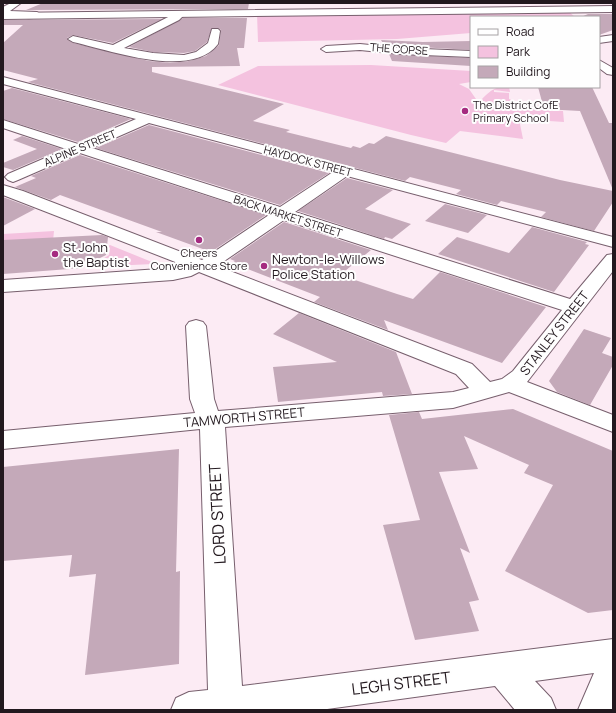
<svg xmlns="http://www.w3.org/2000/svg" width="616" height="713" font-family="Manrope,sans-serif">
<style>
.green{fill:#f4c2df}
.building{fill:#c4a9b9}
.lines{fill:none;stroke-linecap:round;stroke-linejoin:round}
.street-casing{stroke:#775f6d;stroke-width:2}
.secondary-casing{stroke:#775f6d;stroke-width:2}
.primary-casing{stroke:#775f6d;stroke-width:2}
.street{fill:#fff;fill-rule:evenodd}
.secondary{fill:#fff;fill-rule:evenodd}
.primary{fill:#fff;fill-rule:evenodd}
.poi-dot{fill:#a52b80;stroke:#fefefe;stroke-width:1.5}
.labels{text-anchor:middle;stroke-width:4;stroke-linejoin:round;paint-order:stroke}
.far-street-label{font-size:11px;fill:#22181e;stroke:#fefefe}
.far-poi-label{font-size:11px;fill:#22181e;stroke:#fefefe;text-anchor:start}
.poi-label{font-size:13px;fill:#22181e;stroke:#fefefe;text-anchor:start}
.street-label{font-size:13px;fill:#22181e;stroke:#fefefe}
.near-street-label{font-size:16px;fill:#22181e;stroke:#fefefe}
</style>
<rect width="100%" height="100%" fill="#fcebf4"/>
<g class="green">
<polygon points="568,11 575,17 471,17 471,33 397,39 258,42 257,14"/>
<path d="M371 65 471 71V82L459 84 469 89 476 99H482C494 87 496 87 513 87H509L510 92 494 90V92L509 93V99L524 105 540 107 542 110 563 111 564 122 519 119 523 139 460 131 446 143 411 135 218 85 258 66Z"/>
<polygon points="54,231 53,241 3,248 3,234"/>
<polygon points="110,245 152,262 153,264 90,267 91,263 98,262 109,255 110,248 108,246"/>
</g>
<g class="building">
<polygon points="43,3 249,3 248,9 26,10"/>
<polygon points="588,14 613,14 613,30 599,35 599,17 581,17"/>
<polygon points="183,18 247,18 244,48 237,48 240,66 154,67 152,67 152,72 284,104 253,121 290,130 286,132 351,148 353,146 360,148 369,143 374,144 386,136 560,180 613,191 613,202 594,231 541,217 546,212 501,201 497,205 456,194 461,190 410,177 405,181 28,82 38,79 3,70 3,43 23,25 3,25 3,20 162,19 113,43 73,35 67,38 73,43 149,61 170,63 189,61 206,56 219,45 221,30 218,28 212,28 207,42 195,51 184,53 153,52 129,47"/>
<polygon points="381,40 423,42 471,41 471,50 384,45"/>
<polygon points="389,54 471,58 471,66 392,61"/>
<polygon points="538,87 592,87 609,123 613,123 613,190 580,111 544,109"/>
<polygon points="12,88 131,119 78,142 3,119 3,91"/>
<polygon points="149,125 329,173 280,205 96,148"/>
<polygon points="22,136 62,149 13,170 3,167 3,163 37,149 13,140"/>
<polygon points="80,155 266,215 211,252 156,232 162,232 60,195 51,200 15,187 36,178 31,176"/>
<polygon points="347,178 393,190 365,209 411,224 392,239 385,237 384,239 298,211"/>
<polygon points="3,197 35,209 3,226"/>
<polygon points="445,204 487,215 468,233 425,221"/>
<polygon points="284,222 371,250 340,275 397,294 413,299 440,272 546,307 502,363 384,320 388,330 314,302 320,297 232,263 235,261 230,259"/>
<polygon points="532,227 587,242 585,244 589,245 554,292 438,254 457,237 509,253"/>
<polygon points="102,235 108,237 106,255 96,260 85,261 83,268 3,274 3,240"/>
<polygon points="299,313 396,352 412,394 383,396 382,392 278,402 273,367 337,362 273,334"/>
<polygon points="584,329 611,338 602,353 613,357 613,365 590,405 557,392 549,381"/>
<polygon points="513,409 613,451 613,610 588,613 505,571 553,485 524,473 529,465 464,436 478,469 439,472 470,553 460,548 479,600 469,602 479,631 415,640 383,525 420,520 389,415 419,412 422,419"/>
<polygon points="179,449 176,572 180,571 179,664 85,675 96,574 69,577 72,555 3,561 3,467"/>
</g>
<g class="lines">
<g class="street-casing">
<g id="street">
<path d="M180 11 185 14 179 20 124 48 153 53 184 55 196 52 208 43 212 29H218L220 31 218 44C191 80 109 50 73 42L68 39 73 36 113 45Z"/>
<polygon points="613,35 613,41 599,43 599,37"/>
<polygon points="360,44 400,48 471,51 471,57 400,54 360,50 326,52 321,49 326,46"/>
<polygon points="599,60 613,68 613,75 607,74 599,68"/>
<path d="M3 77 613 237V247L347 176 295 212 570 299 607 255 613 254V271L527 382 613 415V432L509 392 453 408 225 427 242 686 613 639V710H578L594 673 535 681 551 698 556 710H515L495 686 320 710H171L176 698 189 692 208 690 200 429 3 449V431L195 413 190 399 186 326 189 322 196 320 203 322 206 326 214 399 218 411 453 392 469 388 456 374 199 272 191 276 173 280 3 292V280L173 268 183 265 3 195V185L23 191 202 260 269 215 80 153 18 180 13 182 8 180 5 177 8 174 66 149 3 128V120L78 144 136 119 3 84ZM149 123 333 172 280 207 92 148ZM284 220 562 310 513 371 502 379 490 382 472 364 217 266Z"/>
</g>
</g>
<g class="secondary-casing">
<path id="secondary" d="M11 3H21L10 11 37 12 42 15C35 21 11 17 3 14V7Z"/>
</g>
<g class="primary-casing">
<polygon id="primary" points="613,6 613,12 3,19 3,13"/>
</g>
<use href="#street" class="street"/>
<use href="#secondary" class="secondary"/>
<use href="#primary" class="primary"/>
</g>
<g class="poi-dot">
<circle cx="465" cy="111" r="4"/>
<circle cx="199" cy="240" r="4"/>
<circle cx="55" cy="254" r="4"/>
<circle cx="264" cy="266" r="4"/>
</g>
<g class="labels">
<g class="far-street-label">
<text transform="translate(399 49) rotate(4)" y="4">THE COPSE</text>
<text transform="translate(80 148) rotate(-23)" y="4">ALPINE STREET</text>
<text transform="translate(308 161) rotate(15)" y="4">HAYDOCK STREET</text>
<text transform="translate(288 216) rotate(18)" y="4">BACK MARKET STREET</text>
</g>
<g class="far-poi-label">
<text x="473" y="109">The District CofE<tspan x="473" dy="13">Primary School</tspan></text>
<text x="199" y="257" text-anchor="middle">Cheers<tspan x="199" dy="13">Convenience Store</tspan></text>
</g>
<g class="poi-label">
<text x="63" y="252">St John<tspan x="63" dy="15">the Baptist</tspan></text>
<text x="272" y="264">Newton-le-Willows<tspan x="272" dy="15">Police Station</tspan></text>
</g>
<g class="street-label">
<text transform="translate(554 333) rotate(-52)" y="5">STANLEY STREET</text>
<text transform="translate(244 417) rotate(-5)" y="5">TAMWORTH STREET</text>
</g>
<g class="near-street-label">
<text transform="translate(217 514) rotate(-93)" y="6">LORD STREET</text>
<text transform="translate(401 683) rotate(-7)" y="6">LEGH STREET</text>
</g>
</g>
<rect width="616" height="713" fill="none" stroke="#22181e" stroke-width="8"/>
<rect x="470" y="16" width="130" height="72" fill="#fefefe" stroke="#a6a2a4"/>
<rect x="478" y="29" width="20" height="6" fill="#ffffff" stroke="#a6a2a4"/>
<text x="506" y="36" font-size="12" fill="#22181e">Road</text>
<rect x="478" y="46" width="20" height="12" fill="#f4c2df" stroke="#a6a2a4"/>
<text x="506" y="56" font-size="12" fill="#22181e">Park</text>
<rect x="478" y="66" width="20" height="12" fill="#c4a9b9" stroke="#a6a2a4"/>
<text x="506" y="76" font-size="12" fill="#22181e">Building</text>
</svg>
